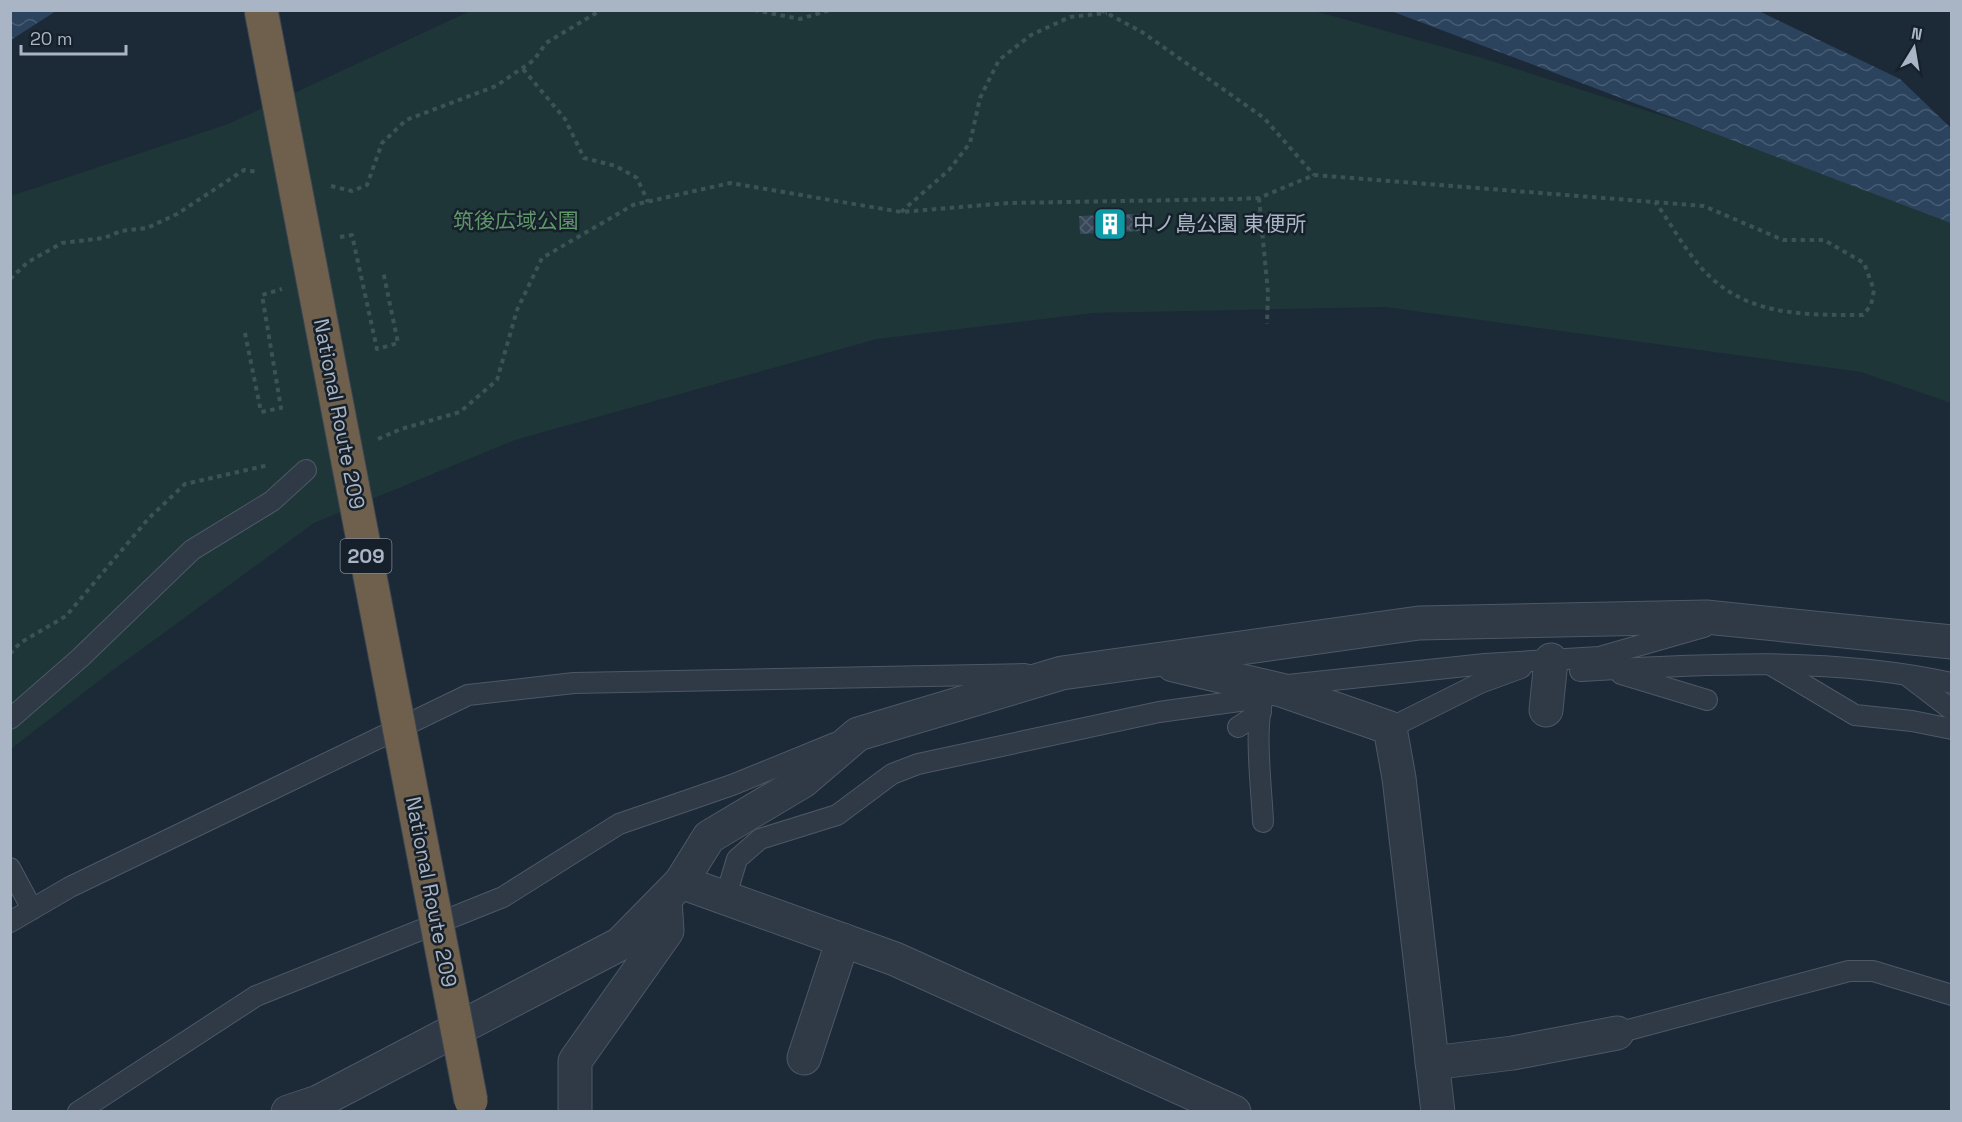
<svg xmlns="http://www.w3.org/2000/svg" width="1962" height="1122" font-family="'Space Grotesk','Noto Sans JP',sans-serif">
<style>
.park{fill:#1e3638}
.water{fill:url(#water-waves)}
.building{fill:url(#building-cross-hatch)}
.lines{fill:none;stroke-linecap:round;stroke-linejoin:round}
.lane-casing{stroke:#4d5866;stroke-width:22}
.street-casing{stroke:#4d5866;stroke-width:35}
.path{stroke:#3c5356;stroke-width:4;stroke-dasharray:4.5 4.5;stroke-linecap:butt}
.lane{stroke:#303a47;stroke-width:20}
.street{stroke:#303a47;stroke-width:33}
.highway-bridge-casing{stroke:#3b4552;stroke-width:35;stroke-linecap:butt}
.highway-bridge{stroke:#6e604c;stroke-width:33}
.labels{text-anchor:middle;stroke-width:5;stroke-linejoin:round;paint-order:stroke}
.shield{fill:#16202b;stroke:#7d8897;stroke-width:1.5}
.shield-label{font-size:20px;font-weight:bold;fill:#a9b5c5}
.park-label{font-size:21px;fill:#5f976a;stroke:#16202b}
.poi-label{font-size:21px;fill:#a9b5c5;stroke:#16202b;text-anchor:start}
.street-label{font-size:21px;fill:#a9b5c5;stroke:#16202b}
</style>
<defs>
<pattern id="water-waves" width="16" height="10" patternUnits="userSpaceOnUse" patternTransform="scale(1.5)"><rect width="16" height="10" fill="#2c435e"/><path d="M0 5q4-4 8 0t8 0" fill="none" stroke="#485c74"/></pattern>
<pattern id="building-cross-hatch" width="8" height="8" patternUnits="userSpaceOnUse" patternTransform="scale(1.5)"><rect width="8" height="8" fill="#384758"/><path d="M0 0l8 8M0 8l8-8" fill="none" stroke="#525f6e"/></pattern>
</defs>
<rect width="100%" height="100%" fill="#1c2937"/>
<polygon class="park" points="470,11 1315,11 1482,58 1911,195 1951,214 1951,403 1861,372 1385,307 1093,313 877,339 515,440 314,523 109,673 11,749 11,196 228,124"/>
<g class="water">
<polygon points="11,10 56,10 56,11 11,40"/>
<polygon points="1391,11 1759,11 1900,79 1951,128 1951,223"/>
</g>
<polygon class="building" points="1139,214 1140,231 1080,234 1079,216"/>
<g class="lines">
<g class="lane-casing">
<g id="lane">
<polyline points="1771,665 1855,715 1912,721 1952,729"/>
<path d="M1580 671C1704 664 1829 656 1952 683"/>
<polyline points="1621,674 1707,700"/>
<polyline points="1909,677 1952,710"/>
<polyline points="10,719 80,658 192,550 272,501 306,470"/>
<polyline points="1238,727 1261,712"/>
<polyline points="1390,728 1480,683 1521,668"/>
<path d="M1263 822C1262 789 1251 713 1268 687L1485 664 1599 657 1704 627"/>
<polyline points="10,868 32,909"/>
<polyline points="725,899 737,859 760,839 837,815 892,774 918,764 1159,712 1261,698"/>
<polyline points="10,922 70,887 468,695 574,683 1025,674"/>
<polyline points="1617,1033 1849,971 1873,971 1952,995"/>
<polyline points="78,1112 256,996 503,897 619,824 732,785 835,743"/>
</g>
</g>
<g class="street-casing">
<g id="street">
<polyline points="1173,665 1281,690 1390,728 1399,778 1438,1112"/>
<polyline points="1546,710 1551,660"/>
<polyline points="681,882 895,959 1234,1112"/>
<polyline points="804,1058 843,940"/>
<polyline points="1432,1063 1513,1053 1617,1033"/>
<polyline points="288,1112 318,1102 620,944 681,882 709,837 803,781 858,734 1062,673 1419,623 1706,617 1952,642"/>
<polyline points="575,1112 575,1061 667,931 665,899"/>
</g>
</g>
<g class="path">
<polyline points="754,10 800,19 830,10"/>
<polyline points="1101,10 1142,32 1264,118 1314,175"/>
<polyline points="523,69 565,119 584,158 616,166 637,178 648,202"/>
<polyline points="331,186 352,191 367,185 382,143 406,120 496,86 534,60 546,43 601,10"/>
<polyline points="1259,198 1268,293 1267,324"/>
<polyline points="901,212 949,170 970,143 980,98 999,60 1031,35 1070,17 1107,13"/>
<polyline points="340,237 352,235 377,349 398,343 383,271"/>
<polyline points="10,279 28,262 62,243 104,238 121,231 147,228 177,214 244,170 258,172"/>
<polyline points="245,333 261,412 281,408 262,295 282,289"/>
<path d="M378 439 401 429 460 412 497 380 517 310 542 258 633 205 730 183 901 212 1009 203 1235 199 1259 198 1314 175 1704 206 1783 240H1824L1864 263 1874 290 1871 305 1863 315C1795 315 1735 316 1691 255 1678 238 1668 219 1655 202"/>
<polyline points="10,654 20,643 66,616 149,518 185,484 269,465"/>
</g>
<use href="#lane" class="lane"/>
<use href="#street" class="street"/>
<g class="highway-bridge-casing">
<polyline id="highway-bridge" points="261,10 471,1101"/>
</g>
<use href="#highway-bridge" class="highway-bridge"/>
</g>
<defs>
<g id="building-square" transform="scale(1.725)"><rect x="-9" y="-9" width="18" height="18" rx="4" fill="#0f9aa8" stroke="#16202b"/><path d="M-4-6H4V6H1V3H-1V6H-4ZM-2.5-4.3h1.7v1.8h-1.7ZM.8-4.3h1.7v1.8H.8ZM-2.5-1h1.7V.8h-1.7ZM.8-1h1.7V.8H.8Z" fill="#fff"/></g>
</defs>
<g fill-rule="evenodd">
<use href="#building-square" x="1110" y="224"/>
</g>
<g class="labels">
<rect class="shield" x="340.5" y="539" width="51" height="34" rx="4.5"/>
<g class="shield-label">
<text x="366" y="563">209</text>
</g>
<g class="park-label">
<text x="516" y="228">筑後広域公園</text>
</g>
<g class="poi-label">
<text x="1133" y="231">中ノ島公園 東便所</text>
</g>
<g class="street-label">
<text transform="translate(339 414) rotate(79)" y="7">National Route 209</text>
<text transform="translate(431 892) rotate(79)" y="7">National Route 209</text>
</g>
</g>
<rect width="1962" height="1122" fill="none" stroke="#a9b5c5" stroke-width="24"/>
<g transform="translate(1914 48) rotate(11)" stroke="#16202b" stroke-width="4.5" paint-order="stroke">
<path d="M0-4.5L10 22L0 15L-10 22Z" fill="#a9b5c5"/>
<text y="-9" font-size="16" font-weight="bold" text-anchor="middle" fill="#a9b5c5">N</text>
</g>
<path d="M21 45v9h105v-9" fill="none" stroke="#a9b5c5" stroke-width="3"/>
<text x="30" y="45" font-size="18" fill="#a9b5c5" stroke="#16202b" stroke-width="4.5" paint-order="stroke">20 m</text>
</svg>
